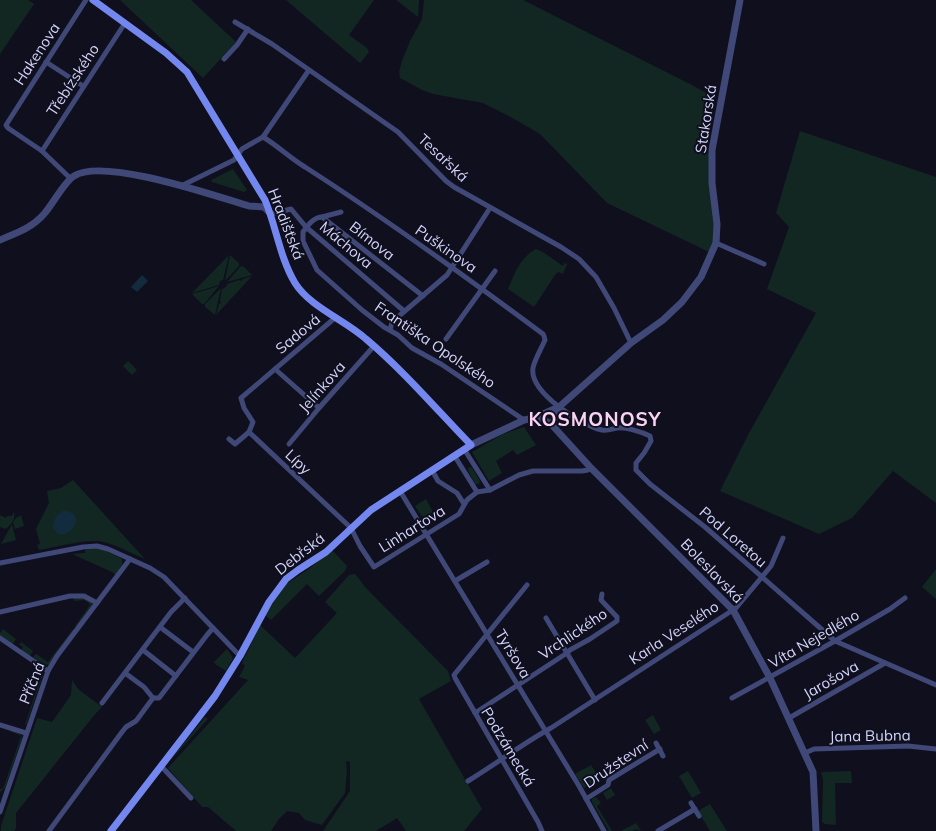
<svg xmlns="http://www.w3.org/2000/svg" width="936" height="831" font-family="Mulish,sans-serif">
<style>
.green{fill:#122722}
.water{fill:#122c3e}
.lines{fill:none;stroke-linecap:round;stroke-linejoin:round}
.minor{stroke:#3f4877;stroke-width:5}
.tertiary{stroke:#3f4877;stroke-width:7}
.secondary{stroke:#7387ee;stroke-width:7}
.labels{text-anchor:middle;stroke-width:4;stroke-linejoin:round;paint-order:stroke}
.street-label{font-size:15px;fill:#d1d4fa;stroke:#0f0f1e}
.district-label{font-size:19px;font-weight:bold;letter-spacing:1px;fill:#fad3f3;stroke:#0f0f1e}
</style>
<rect width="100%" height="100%" fill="#0f0f1e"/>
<g class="green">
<polygon points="0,0 28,0 34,4 0,54"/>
<polygon points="120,0 191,0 236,42 203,78"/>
<polygon points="286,0 374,0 349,35 367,48 369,52 360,63"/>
<polygon points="396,0 419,0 418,17"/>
<polygon points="424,0 523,0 690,84 708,94 703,132 702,154 710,153 715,243 709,252 607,203 540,134 509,116 483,103 433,94 422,90 400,78 399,72 402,61 410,41 422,19"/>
<polygon points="800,131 936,177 936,503 893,471 852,518 819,534 720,491 749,433 816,313 767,289 789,227 776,213"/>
<polygon points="233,169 247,190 244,192 212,182 211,180"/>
<path d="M536 249 543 252 563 266 565 263 567 264 563 274 558 272 555 275 534 307 508 289C515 272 520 258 536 249Z"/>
<polygon points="229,255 223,280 220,281 219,285 192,293"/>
<polygon points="230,255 239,263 239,266 225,281"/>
<polygon points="243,266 252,275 227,282 240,267"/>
<polygon points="252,276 216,315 219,304 221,303 220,300 222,289 226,287 227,284 239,280 241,281 243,279"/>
<polygon points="219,286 204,304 202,304 192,294"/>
<polygon points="221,288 215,315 205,307 205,304"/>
<polygon points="128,361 137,370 132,375 123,366"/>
<polygon points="524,427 536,445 517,455 513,450 496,461 502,473 489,481 472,452 503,434"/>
<polygon points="469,467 472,468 480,481 479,484 475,484 468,470"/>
<path d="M73 480 145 559C130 553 114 543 98 541 83 540 54 547 39 550L37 545 40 544 36 529 49 503 47 491 61 488Z"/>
<polygon points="426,499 433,512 423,518 415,506"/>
<path d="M14 511C16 519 11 526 5 529L0 527V515L6 518 7 516H12Z"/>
<polygon points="21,515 24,526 15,529 13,522 16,518"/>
<polygon points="12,524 16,540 1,544"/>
<polygon points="96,548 106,551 122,559 122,565 116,574 114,574 114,573 72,554 85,553 85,550"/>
<polygon points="332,550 347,566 345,571 319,596 307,584 271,620 265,615 274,599 286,584 309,569"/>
<polygon points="936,569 936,599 922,587"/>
<polygon points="355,574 360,580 365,587 448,671 451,681 419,699 482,809 464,831 406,831 397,818 376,831 323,831 350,791 350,762 346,761 347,770 345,793 322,825 305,820 299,813 287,811 279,819 271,831 236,831 208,807 202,807 168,768 248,680 239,677 245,666 242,663 260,625 295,658 337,613 325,602 349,575"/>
<polygon points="73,598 84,598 91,602 92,606 76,627 75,626 90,605 89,603 84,600 74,601"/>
<polygon points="3,629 16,639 12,645 0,637 0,633"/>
<polygon points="73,629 74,630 49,665 47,664 46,667 35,661 36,659 33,657 36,654 48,662"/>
<polygon points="21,642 33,651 30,656 21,650 23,647 19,645"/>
<polygon points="227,649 233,658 226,671 215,664 214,662"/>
<polygon points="42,674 43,675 26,725 25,724"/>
<polygon points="72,680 78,689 102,707 96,713 16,813 16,828 14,831 1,831 1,826 37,718 52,722 71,695"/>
<polygon points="653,715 661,730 654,734 645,720"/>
<polygon points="205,717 208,719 168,763"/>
<polygon points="11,730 21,735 22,738 5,788 0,792 0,789 3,789 21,736 10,731"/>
<polygon points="591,765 600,779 584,788 575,774"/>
<polygon points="688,771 701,793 692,798 679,776"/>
<polygon points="851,771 852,783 835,783 836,825 825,824 822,822 823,780 821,772"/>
<polygon points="611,788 615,795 607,800 603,793"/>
<polygon points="596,797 601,803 597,806 612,831 609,831 592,802 592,799"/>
<polygon points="710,804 727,831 710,831 698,811"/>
<polygon points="636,823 641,831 635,829 633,831 621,831"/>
</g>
<g class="water">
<polygon points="142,275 148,281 137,292 131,287"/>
<path d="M63 511C84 510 77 536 58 534L53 528C53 520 56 515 63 511Z"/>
</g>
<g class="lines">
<g class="minor">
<polyline points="235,22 272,44 398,132 446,181 454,187 561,247 579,259 596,277 614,308 631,343"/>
<polyline points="224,59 237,45 248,29"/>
<polyline points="46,62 83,86"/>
<path d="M263 137C278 146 290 158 305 167 386 219 465 276 543 334L544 336 545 340C542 347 534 361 533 368 529 392 582 426 602 430 608 431 612 429 617 428 626 427 642 432 650 436L651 441 644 453 636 463V470L650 484 705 527 835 641 936 685"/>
<polyline points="42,151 125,23"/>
<polyline points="71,179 42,151 8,128 6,125 86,0"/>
<polyline points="181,186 234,160 242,149 263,137 309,70"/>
<polyline points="271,214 291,209 306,227 404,311"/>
<polyline points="322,217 341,212"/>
<polyline points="716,243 764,264"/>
<path d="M423 296 322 217C314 217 307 226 303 232V241L317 270 362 310 384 327 398 335 412 348 441 364 524 420"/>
<polyline points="390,330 392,322 447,275 490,208"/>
<polyline points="446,339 495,271"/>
<polyline points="275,369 319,408"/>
<polyline points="249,432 351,528 360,546 374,567 459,514 467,500 477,492 490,490 519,475 533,471 582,471 588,470 591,468"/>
<polyline points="229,439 235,444 249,432 253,422 244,408 241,398 336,317"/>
<polyline points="289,444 319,408 374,346"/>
<polyline points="464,449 490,490"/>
<polyline points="454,455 477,492"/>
<polyline points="432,470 438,481 457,493 464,504"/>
<polyline points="400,491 579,786 604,831"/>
<polyline points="0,563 83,547 97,546 108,549 150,568 164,577 240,656"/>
<polyline points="455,581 487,562"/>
<polyline points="527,585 454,675 455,678 538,822 542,831"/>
<polyline points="0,612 70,596 84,596 97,603"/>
<polyline points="546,618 595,700"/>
<polyline points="160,627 193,652"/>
<polyline points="0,638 48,671"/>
<polyline points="143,650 176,676"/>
<polyline points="125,673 144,687 153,698"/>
<polyline points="732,698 835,641 890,609 905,598"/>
<polyline points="102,703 171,612 185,598"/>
<polyline points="475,713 567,653 570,650 590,639 617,621 617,617 601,600 602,594"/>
<polyline points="789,718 885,663"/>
<polyline points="0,725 26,733"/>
<polyline points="656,743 663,756"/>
<polyline points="805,753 814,749 908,746 936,749"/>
<polyline points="161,766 191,798"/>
<path d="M468 781C496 764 522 744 551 728L736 608 771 566 783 538"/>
<polyline points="586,799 608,785 609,780 660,749"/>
<polyline points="691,803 699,816"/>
<polyline points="0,812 48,671 57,656 130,559"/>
<polyline points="49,831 122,732 126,727 136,721 153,698 159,698 207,635 213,628"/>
<polyline points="658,831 695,809"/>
</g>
<g class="tertiary">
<path d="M0 240C16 233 32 228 44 214 53 204 64 182 74 176 103 157 215 196 249 206L264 207 271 214"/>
<polyline points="534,418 544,420 552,425 591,468 733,610 770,678 813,772 816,831"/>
<polyline points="552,425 559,407"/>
<polyline points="471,445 524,420 534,418 559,407 631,343 663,320 682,302 701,277 716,243 717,224 712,183 712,150 740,0"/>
</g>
<path class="secondary" d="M93 0 166 53 187 72 265 200C276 226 280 258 295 283 310 307 345 320 366 339 404 371 437 410 471 445L371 510 326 552 298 570 286 579 269 602 240 656 215 696 111 831"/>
</g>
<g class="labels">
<g class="street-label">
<text transform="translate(37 54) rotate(-57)" y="5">Hakenova</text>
<text transform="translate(73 80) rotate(-57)" y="5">Třebízského</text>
<text transform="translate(706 119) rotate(-81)" y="5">Stakorská</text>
<text transform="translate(443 158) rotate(43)" y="5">Tesařská</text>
<text transform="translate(286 224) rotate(69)" y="5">Hradišťská</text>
<text transform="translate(372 241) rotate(38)" y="5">Bímova</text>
<text transform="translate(346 245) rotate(40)" y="5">Máchova</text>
<text transform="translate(446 249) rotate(35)" y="5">Puškinova</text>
<text transform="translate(298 334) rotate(-40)" y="5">Sadová</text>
<text transform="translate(435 345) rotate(34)" y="5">Františka Opolského</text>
<text transform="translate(322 387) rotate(-49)" y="5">Jelínkova</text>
<text transform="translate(298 462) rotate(43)" y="5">Lípy</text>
<text transform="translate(412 529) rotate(-32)" y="5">Linhartova</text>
<text transform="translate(733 537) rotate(41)" y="5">Pod Loretou</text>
<text transform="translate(300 554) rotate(-38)" y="5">Debřská</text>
<text transform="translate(712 571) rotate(46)" y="5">Boleslavská</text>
<text transform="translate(674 633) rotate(-33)" y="5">Karla Veselého</text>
<text transform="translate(573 634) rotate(-34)" y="5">Vrchlického</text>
<text transform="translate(814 639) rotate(-30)" y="5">Víta Nejedlého</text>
<text transform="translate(513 654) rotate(59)" y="5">Tyršova</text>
<text transform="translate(831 680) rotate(-30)" y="5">Jarošova</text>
<text transform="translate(32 683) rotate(-68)" y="5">Příčná</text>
<text transform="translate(870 736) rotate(-1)" y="5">Jana Bubna</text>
<text transform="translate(508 747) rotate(59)" y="5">Podzámecká</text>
<text transform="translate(616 764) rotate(-34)" y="5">Družstevní</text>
</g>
<g class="district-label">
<text x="595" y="426">KOSMONOSY</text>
</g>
</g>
</svg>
